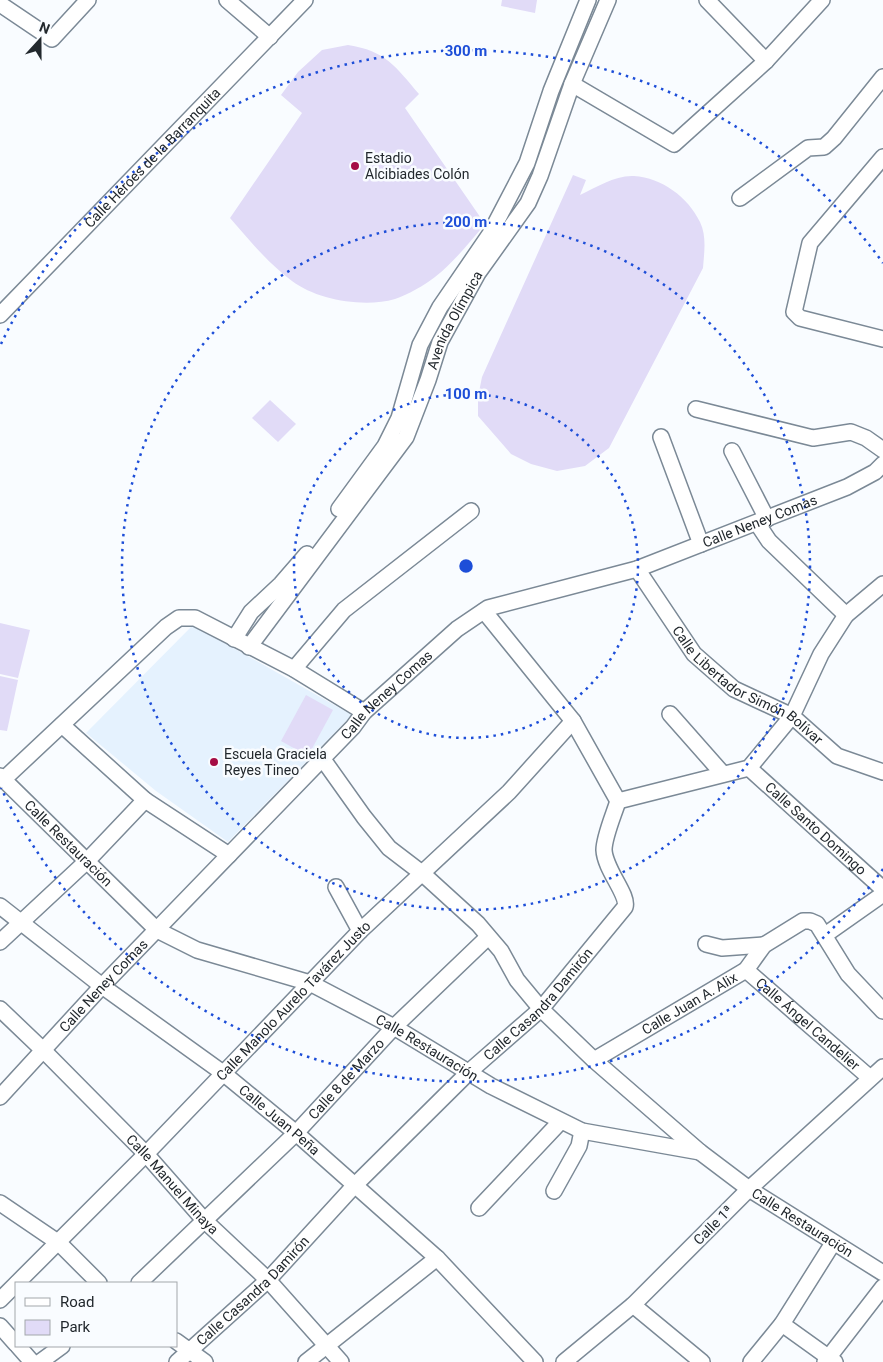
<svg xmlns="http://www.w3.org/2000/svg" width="883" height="1362" font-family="Roboto,sans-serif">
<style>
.built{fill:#e5f2fe}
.green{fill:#e1dbf7}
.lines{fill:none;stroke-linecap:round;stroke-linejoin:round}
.minor-casing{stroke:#7b8996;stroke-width:18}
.minor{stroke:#fff;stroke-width:15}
.ring{fill:none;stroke:#1d4ed8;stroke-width:2.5;stroke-dasharray:2.5 5}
.poi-dot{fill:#a50d45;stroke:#f9fcff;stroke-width:2}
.labels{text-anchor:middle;stroke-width:5;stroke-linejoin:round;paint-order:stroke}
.street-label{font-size:14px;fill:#22282d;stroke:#f9fcff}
.poi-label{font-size:14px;fill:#22282d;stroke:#f9fcff;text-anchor:start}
.centre{fill:#1d4ed8;stroke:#f9fcff;stroke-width:2.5}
.ring-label{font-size:15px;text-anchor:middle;font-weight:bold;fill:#1d4ed8;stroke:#f9fcff;stroke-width:5;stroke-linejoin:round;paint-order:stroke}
</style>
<rect width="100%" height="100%" fill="#f9fcff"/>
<polygon class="built" points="193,625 352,715 228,842 156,791 86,733"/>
<g class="green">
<polygon points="502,0 537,0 535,13 501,6"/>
<path d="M348 45C386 51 395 66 419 94L405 108 485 224C469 243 454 262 435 277 425 285 407 295 395 299 364 308 317 300 292 281 268 263 249 240 230 218L302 113 281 95 298 72 322 50Z"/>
<path d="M573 175 586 180 580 195C597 187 615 175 634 176 662 178 688 197 700 222 707 236 704 254 703 268L609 448 585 466 557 471 531 464 511 454 478 416V397L482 377Z"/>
<polygon points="270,400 296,424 278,442 252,418"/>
<polygon points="0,623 30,630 18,678 0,674"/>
<polygon points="0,676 18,680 7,731 0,730"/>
<polygon points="306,695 333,710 308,756 281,741"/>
</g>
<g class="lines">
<g class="minor-casing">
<g id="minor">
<polyline points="227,0 270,37"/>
<polyline points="707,0 766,61"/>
<polyline points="0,4 52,39 88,0"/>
<polyline points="572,84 674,144 766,61 822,0"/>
<polyline points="883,157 810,243 794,312 800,318 883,339"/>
<polyline points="740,198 808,148 824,147 834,138 883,77"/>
<path id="s1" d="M0 315 305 0"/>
<polyline points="696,409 813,438 851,432 866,438 883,450"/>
<polyline points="661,437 701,544"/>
<polyline points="732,451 767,519"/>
<polyline points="339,509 385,446 399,418 420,345 440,307 490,234 527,163 551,91 588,0"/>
<polyline points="757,523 769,541 846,615"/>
<path id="s2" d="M637 569 694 654 734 689 792 716 837 756 883 772"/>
<polyline points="234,639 251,612 281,584 307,554"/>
<path id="s3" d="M249 647 406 437 428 380 440 342 478 273 528 203 540 176 572 84 608 0"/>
<polyline points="294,669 344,610 471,511"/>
<polyline points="670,714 723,774"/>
<polyline points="62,725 145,800 229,855"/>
<path id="s4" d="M322 758 364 817 389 848 423 874 478 924 501 951 517 980 541 1009 594 1060 700 1152 749 1189 883 1273"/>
<path id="s5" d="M749 768 883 889"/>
<path id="s6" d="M0 776 157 930 197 950 310 983 394 1027 491 1086 582 1131 700 1152"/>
<polyline points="4,779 166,627 179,618 195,618 294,669 364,712"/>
<polyline points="618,801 749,768 792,716 821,654 846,615 883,584"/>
<polyline points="336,887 360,931"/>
<path id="s7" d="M0 906 102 986 223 1073 296 1133 437 1258 535 1362"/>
<polyline points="825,935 883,894"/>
<polyline points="0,942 87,861 145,800"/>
<polyline points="706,944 722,948 764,945"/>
<path id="s8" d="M746 970 869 1077"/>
<path id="s9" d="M0 1009 44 1051 146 1154 204 1220 268 1280 341 1362"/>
<path id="s10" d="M594 1060 746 970 764 945 803 921H810L817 924 848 974 883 1011"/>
<path id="s11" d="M0 1097 102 986 353 727 364 712 457 629 488 608 637 569 847 487 875 472 883 464"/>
<polyline points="554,1191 579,1146 582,1131"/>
<polyline points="0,1203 59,1243 99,1283"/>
<polyline points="479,1208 560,1122"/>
<path id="s12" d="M17 1283 146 1154 360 931 509 792 573 721"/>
<path id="s13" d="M139 1283 296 1133 394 1027 488 937"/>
<polyline points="0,1300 16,1284"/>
<polyline points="633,1305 702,1362"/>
<polyline points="782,1324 835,1362"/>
<polyline points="0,1326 16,1344"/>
<polyline points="176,1341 205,1362"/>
<polyline points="18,1346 32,1362"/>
<polyline points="40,1362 62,1346"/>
<path id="s14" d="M177 1362 268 1280 354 1186 470 1071 541 1009 625 907C629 895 605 870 604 850 604 837 614 814 618 801L573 721 484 611"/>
<polyline points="306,1362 437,1258"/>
<polyline points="564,1362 633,1305 749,1189 883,1067"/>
<polyline points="751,1362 782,1324 833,1243"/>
<polyline points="825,1362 883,1287"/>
</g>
</g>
<use href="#minor" class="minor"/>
</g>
<g class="ring">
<circle cx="466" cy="566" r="172"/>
<circle cx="466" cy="566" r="344"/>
<path d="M883 869A515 515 0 0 1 1 788M1 344A515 515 0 0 1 883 263"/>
</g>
<g class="poi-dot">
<circle cx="355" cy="166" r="5"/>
<circle cx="214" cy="762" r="5"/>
</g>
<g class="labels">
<g class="street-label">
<text dy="5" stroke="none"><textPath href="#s1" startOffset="219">Calle Héroes de la Barranquita</textPath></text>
<text dy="5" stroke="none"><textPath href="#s3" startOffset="389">Avenida Olímpica</textPath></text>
<text dy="5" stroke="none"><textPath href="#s11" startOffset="978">Calle Neney Comas</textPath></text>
<text dy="5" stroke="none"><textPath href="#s2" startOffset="164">Calle Libertador Simón Bolívar</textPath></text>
<text dy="5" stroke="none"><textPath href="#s11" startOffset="558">Calle Neney Comas</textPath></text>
<text dy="5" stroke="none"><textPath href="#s5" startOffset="90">Calle Santo Domingo</textPath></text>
<text dy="5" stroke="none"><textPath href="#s6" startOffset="96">Calle Restauración</textPath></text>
<text dy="5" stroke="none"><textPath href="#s11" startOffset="152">Calle Neney Comas</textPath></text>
<text dy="5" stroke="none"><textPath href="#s12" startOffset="395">Calle Manolo Aurelo Tavárez Justo</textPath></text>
<text dy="5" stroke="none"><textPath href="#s10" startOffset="111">Calle Juan A. Alix</textPath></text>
<text dy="5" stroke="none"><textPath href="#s14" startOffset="509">Calle Casandra Damirón</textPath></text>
<text dy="5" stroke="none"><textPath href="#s8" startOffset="82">Calle Ángel Candelier</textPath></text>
<text dy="5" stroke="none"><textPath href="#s6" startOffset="516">Calle Restauración</textPath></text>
<text dy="5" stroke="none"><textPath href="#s13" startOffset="291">Calle 8 de Marzo</textPath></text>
<text dy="5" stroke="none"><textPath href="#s7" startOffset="352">Calle Juan Peña</textPath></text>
<text dy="5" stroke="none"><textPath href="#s9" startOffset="246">Calle Manuel Minaya</textPath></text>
<text dy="5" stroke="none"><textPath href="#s4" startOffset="674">Calle Restauración</textPath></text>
<text transform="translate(713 1225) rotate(-45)" y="5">Calle 1ª</text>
<text dy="5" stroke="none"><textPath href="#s14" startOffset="104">Calle Casandra Damirón</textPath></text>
</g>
<g class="poi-label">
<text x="365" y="163">Estadio<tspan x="365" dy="16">Alcibiades Colón</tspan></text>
<text x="224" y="759">Escuela Graciela<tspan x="224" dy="16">Reyes Tineo</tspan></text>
</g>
</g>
<circle cx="466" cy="566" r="8" class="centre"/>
<g class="ring-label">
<text x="466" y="56">300 m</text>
<text x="466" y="227">200 m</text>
<text x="466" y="399">100 m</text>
</g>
<rect x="15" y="1282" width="162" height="65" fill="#f9fcff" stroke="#a3a7ab"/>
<rect x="25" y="1298" width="25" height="8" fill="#ffffff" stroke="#a3a7ab"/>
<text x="60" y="1307" font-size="15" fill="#22282d">Road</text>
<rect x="25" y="1320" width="25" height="15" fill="#e1dbf7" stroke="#a3a7ab"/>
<text x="60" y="1332" font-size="15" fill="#22282d">Park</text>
<g transform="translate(40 40) rotate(21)" stroke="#f9fcff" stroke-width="4" paint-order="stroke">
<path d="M0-4L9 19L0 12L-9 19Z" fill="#22282d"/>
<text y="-8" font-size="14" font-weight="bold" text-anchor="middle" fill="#22282d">N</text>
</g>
</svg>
